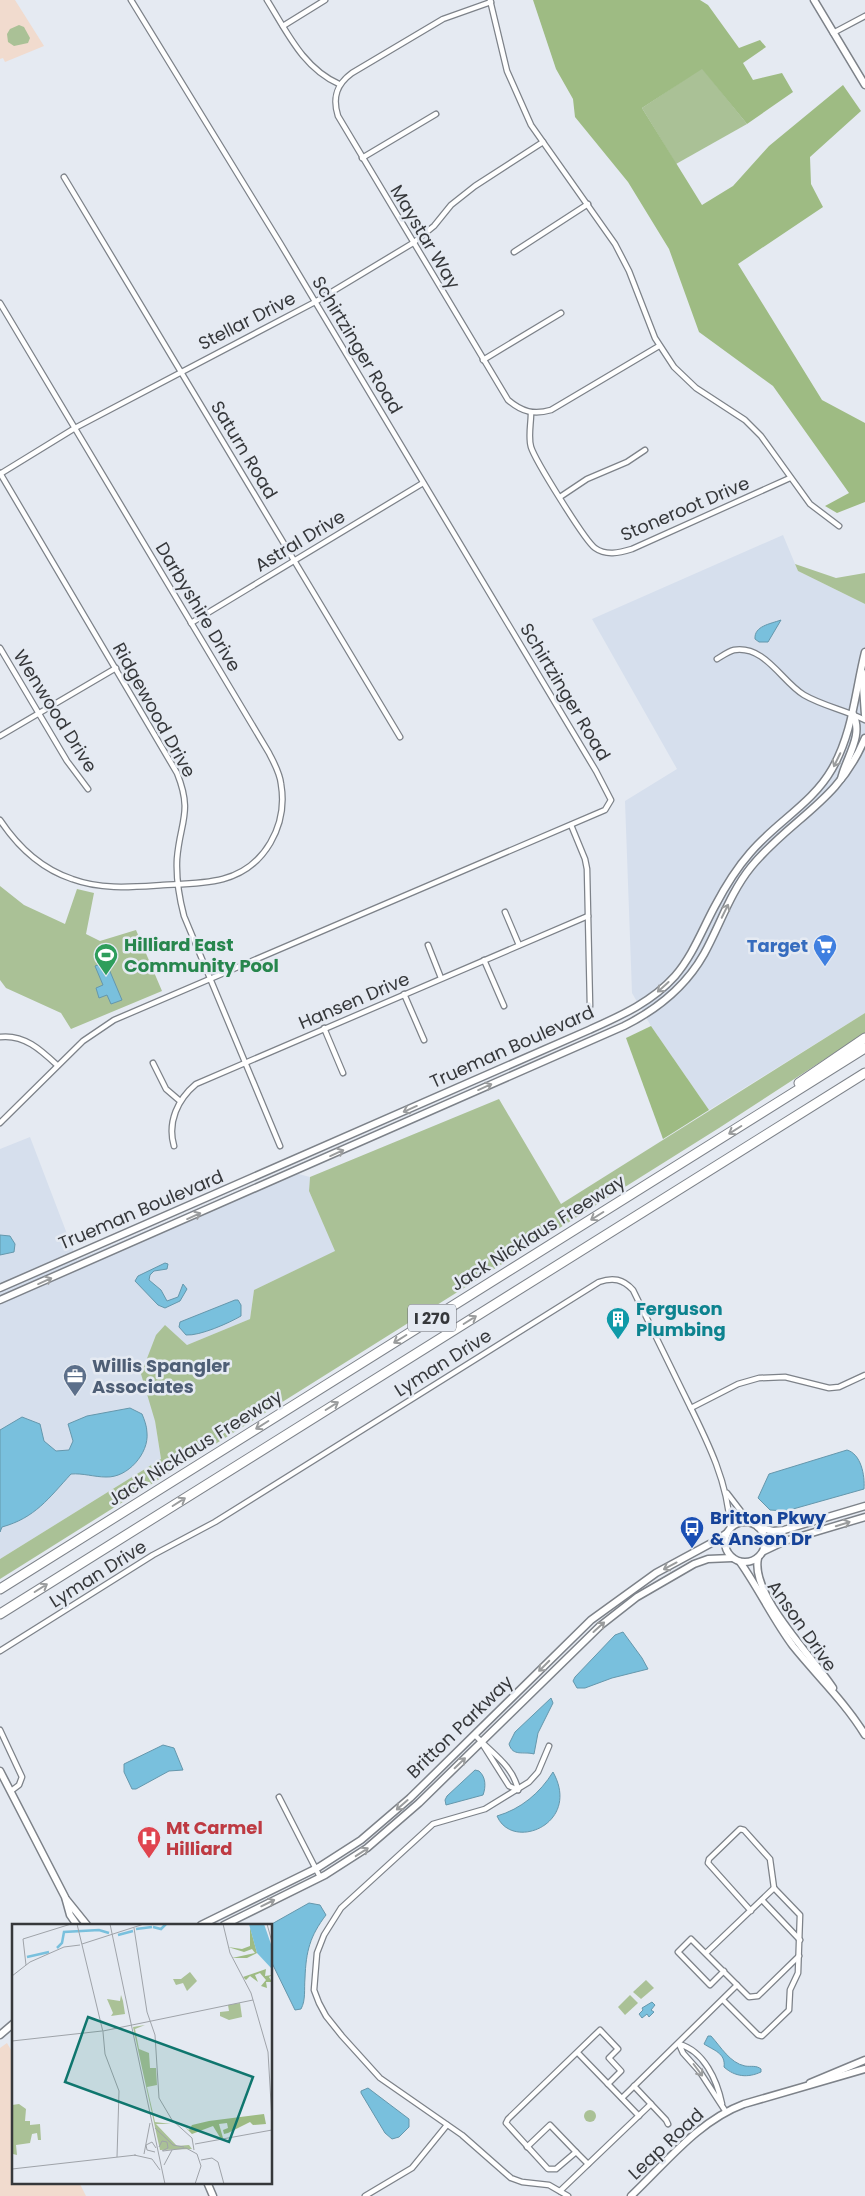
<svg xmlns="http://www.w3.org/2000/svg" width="865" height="2196" font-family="Poppins,sans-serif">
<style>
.built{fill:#d6dfed}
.education{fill:#f1dbce}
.green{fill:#aac196}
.forest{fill:#9ebb83}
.water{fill:#79c0dd;stroke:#6597ac}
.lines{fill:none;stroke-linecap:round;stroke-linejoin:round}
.street-casing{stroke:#7d8289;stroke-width:7}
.secondary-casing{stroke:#7d8289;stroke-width:9}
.highway-casing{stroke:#7d8289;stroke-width:11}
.street{stroke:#fff;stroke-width:4.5}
.secondary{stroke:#fff;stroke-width:6}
.highway{stroke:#fff;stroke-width:9}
.oneway{stroke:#9a9c9d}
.labels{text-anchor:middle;stroke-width:5;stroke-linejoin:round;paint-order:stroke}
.shield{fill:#e5eaf2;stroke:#6a6d72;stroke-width:1}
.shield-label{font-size:16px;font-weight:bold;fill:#36383b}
.street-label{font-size:18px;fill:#36383b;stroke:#e5eaf2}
.leisure-label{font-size:18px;font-weight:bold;fill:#27864d;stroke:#e5eaf2;text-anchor:start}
.shop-label{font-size:18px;font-weight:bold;fill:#366cbe;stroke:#e5eaf2;text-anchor:end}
.culture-label{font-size:18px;font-weight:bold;fill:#0d838f;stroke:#e5eaf2;text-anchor:start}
.service-label{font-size:18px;font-weight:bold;fill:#4e5e75;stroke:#e5eaf2;text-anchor:start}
.transit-label{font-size:18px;font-weight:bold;fill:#164399;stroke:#e5eaf2;text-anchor:start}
.health-label{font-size:18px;font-weight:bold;fill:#be3a42;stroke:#e5eaf2;text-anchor:start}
.inset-river{fill:none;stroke:#79c0dd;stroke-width:2.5}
.inset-road{fill:none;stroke:#9fa3a9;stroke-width:1}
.view{fill:#0f766e;fill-opacity:0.15;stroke:#0f766e;stroke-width:2.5}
.inset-edge{fill:none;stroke:#36383b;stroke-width:2.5}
</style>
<rect width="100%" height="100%" fill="#e5eaf2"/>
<g class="built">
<polygon points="783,535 798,571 865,604 865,1013 709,1110 651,1026 632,993 625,801 677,769 592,619"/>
<polygon points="30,1137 77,1260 287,1171 310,1177 309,1191 336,1251 254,1290 250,1319 187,1345 165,1326 155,1421 161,1459 0,1559 0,1149"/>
</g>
<g class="education">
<polygon points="0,0 15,0 44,46 5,62 3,58 0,59"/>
<polygon points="7,2043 14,2055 14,2182 79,2182 86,2196 0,2196 0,2048"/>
</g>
<g class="green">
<polygon points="19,25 24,27 30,38 28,43 14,46 8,42 7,34 10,29"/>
<polygon points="702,68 747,124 676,164 642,108"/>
<polygon points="795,564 836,578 865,573 865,604 798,571"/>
<polygon points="0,886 24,905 65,924 77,889 94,893 86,934 100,941 136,930 162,991 71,1029 61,1013 6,988 0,980"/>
<polygon points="865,1013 865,1033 719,1128 0,1579 0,1559 161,1459 155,1421 141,1374 156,1335 165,1325 187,1345 250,1319 254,1290 335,1251 309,1191 310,1177 499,1099 561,1204"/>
<polygon points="646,1980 654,1988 641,1999 633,1992"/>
<polygon points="630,1995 638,2003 625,2015 618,2007"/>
<circle cx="590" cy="2116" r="6"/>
</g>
<g class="forest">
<polygon points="533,0 700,0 708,5 739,48 760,40 766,47 743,63 753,80 782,73 793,92 747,124 702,69 642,108 702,205 733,186 769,146 843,85 861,111 810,157 811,184 823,207 738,264 822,400 865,423 865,502 837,513 825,506 849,493 773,386 699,332 669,249 628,182 575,117 573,99 556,69"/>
<polygon points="651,1026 709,1110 663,1139 626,1038"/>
</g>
<g class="water">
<path d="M781 620 768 642H759L755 639C754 626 770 624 781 620Z"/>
<polygon points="106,962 122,1000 111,1004 107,995 99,998 96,988 103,985 95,966"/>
<polygon points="0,1235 10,1236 15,1244 14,1252 0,1255"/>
<polygon points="165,1263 168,1264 167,1269 154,1271 150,1275 149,1280 161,1290 167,1301 178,1297 183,1284 187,1289 180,1301 165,1308 158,1305 135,1281 138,1276"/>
<path d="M235 1300H238L241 1305V1316C229 1323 200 1336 186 1335L179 1327 180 1322Z"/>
<path d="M130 1408 142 1414C144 1419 147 1426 147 1433 149 1453 128 1478 106 1477 94 1477 83 1473 71 1474 49 1498 35 1518 2 1527L0 1532V1430L22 1417 40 1424 44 1441 56 1451 69 1450 73 1441 68 1424 87 1416Z"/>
<path d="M847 1450C861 1454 865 1475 864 1489L786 1511 770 1510 758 1498 769 1474Z"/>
<polygon points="623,1632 642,1658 648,1669 612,1678 585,1688 577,1688 573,1681 575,1677 615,1635"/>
<path d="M551 1698 553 1703 538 1733 534 1754C523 1751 513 1757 509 1744L515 1732Z"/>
<polygon points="163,1745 174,1748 183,1770 169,1771 136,1789 132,1789 124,1772 124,1764"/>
<path d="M475 1770 479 1771C486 1777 486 1787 483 1795L446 1805 445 1800 447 1796Z"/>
<path d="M553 1772C582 1824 512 1852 497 1816 521 1809 540 1793 553 1772Z"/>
<path d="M309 1903 320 1905 326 1915C310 1936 306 1951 305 1978 304 1989 306 2000 301 2009L295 2010 271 1961V1925H270Z"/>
<polygon points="652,2002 655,2005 651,2010 654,2012 649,2017 647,2014 642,2018 639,2014 643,2010 642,2008"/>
<path d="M708 2036H711C721 2047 730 2063 745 2066 751 2067 756 2065 761 2069V2072C748 2078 735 2077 724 2067 726 2053 713 2050 704 2044Z"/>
<polygon points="368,2088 409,2119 409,2127 399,2137 392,2139 385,2133 361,2093 361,2091"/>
</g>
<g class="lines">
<g class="street-casing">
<g id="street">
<path d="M267 0C287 32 303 68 339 84"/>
<polyline points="490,0 507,71 531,125 615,244 629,271 655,338 674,367 696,388 745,420 761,436 810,504 839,526"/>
<path d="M491 2 443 19 352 73C337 84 332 97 338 116L508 400C522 412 534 415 551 410L659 346"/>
<polyline points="283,26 325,0"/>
<polyline points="833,33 865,16"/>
<polyline points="362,158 436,114"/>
<polyline points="64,177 400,737"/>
<polyline points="514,252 588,204"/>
<path d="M0 303 269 753C274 763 280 773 281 784 288 825 265 868 223 879 204 884 182 884 163 885 132 887 102 890 72 879 42 869 18 847 0 820"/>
<polyline points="483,360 561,313"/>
<path d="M531 413C531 424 528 437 531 447 535 460 585 541 595 548 606 556 619 553 632 549L790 478"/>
<path d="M0 473 177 773C193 813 180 821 177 859 176 879 179 897 184 916L280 1146"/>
<polyline points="0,474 75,428 315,302 413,243 434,226 451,205 475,186 543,142"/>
<polyline points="560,497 587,479 627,462 645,450"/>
<polyline points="191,623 423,483"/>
<polyline points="0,648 67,761 88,789"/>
<path d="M717 659C722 656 729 651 734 650 765 645 782 682 804 695 823 706 845 710 865 720"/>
<polyline points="0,736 116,668"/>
<polyline points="571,825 585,859 587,869 590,1006"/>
<polyline points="505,912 519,945"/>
<polyline points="428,945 441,978"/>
<polyline points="484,960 504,1006"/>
<polyline points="404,994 424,1040"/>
<polyline points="324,1028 343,1073"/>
<path d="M0 1037C24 1034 41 1050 57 1065"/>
<polyline points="153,1063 166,1089 180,1101"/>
<polyline points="0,1123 83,1041 114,1020 605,810 611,800 596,771 280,243 131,0"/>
<path d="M174 1146C167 1122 178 1099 196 1084L588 916"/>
<polyline points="691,1408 738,1384 759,1378 785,1377 829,1388 839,1387 865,1375"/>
<polyline points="727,1493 750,1523"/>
<path d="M0 1651 153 1555 215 1522 599 1282C613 1277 623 1279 633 1290 649 1322 664 1354 680 1386 702 1431 729 1479 730 1529"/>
<polyline points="0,1730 22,1777 19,1785 11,1791"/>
<path d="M475 1735C491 1753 513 1765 518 1790"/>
<polyline points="483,1745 509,1786 518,1790"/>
<polyline points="549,1746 538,1772 529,1782 485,1809 433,1824 341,1908 324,1935 317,1953 314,1990 319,2003 326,2016 342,2036 380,2078 462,2135 511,2178 522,2182 549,2185 568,2196"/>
<polyline points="279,1797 320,1877"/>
<polyline points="762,1900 800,1940"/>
<polyline points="706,1953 774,1888 770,1859 744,1830 740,1829 709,1859 708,1863 751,1911"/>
<polyline points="724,1971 710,1985 678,1952 691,1939 749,1997 758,1996 799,1956"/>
<polyline points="723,2000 758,2035 762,2036 789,2010 790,1990 798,1973 800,1915 774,1888"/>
<polyline points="578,2053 639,2116"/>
<polyline points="634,2086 666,2120 668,2124"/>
<polyline points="622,2098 737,1985"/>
<path d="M722 2104C717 2080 704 2051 679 2044L683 2053 700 2072 726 2112"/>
<polyline points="527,2147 550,2125 576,2152"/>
<polyline points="588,2164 576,2152 556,2169 548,2169 506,2123 508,2119 600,2030 618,2049 609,2058 621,2071 608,2084"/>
<polyline points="560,2191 651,2104"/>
<polyline points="365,2196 412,2168 447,2125"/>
</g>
</g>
<g class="secondary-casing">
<g id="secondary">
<polyline points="814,0 865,85"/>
<polyline points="862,672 865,715"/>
<path d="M841 779C846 757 864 736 853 714"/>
<path d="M0 1288 589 1030C620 1016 652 1002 675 976 693 955 702 930 715 906 725 887 736 869 750 853 776 822 812 804 832 769 853 732 855 692 865 652"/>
<path d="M0 1300 624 1026C656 1010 686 986 704 954 720 925 730 893 751 867 791 818 839 802 865 738"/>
<circle cx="745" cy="1542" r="20"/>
<polyline points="758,1527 773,1531 784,1530 865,1506"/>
<polyline points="764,1551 785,1541 865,1517"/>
<path d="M758 1558C750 1595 813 1657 833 1688"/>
<path d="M740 1562C759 1589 773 1619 793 1646 817 1676 845 1702 865 1735"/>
<polyline points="0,1771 65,1897 70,1915 77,1925"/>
<polyline points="66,1899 87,1925"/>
<polyline points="201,1925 319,1867 361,1840 410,1798 591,1620 656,1573 717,1540 727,1533"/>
<polyline points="224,1925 325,1875 367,1848 419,1803 600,1626 637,1597 694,1564 708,1559 732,1558"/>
<polyline points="0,2035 14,2023"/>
<polyline points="810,2083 865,2060"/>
<polyline points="207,2182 213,2196"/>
<path d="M631 2196C666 2163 698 2121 744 2104L865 2069"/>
</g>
</g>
<g class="highway-casing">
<g id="highway">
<polyline points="799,1083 865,1038"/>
<polyline points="0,1589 865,1048"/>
<polyline points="0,1614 865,1073"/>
</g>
</g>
<use href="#street" class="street"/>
<use href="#secondary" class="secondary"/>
<use href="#highway" class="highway"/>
</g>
<defs><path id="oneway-shaft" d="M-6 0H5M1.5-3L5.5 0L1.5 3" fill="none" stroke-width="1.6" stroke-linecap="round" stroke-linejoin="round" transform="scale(1.25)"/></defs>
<g class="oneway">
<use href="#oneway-shaft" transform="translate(837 760) rotate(116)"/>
<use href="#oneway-shaft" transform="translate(725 911) rotate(-64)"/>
<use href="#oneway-shaft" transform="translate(663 987) rotate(138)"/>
<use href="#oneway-shaft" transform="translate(485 1087) rotate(-24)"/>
<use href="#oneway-shaft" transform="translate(410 1109) rotate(156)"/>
<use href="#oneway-shaft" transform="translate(735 1130) rotate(148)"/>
<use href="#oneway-shaft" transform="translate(337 1153) rotate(-24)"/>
<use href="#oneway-shaft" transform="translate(194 1216) rotate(-24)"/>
<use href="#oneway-shaft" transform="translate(597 1216) rotate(148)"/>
<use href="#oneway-shaft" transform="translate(45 1281) rotate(-24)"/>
<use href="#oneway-shaft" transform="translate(470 1320) rotate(-32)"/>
<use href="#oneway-shaft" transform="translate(400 1339) rotate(148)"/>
<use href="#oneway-shaft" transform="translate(332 1406) rotate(-32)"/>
<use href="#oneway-shaft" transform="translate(262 1425) rotate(148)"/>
<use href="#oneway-shaft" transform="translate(179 1502) rotate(-32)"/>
<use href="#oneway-shaft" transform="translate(843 1524) rotate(-17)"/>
<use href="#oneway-shaft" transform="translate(670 1566) rotate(152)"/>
<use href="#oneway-shaft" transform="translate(41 1588) rotate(-32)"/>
<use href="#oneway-shaft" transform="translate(599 1627) rotate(-42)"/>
<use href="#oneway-shaft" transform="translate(544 1666) rotate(135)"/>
<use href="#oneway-shaft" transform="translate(460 1763) rotate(-44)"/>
<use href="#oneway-shaft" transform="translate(402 1805) rotate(139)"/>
<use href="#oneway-shaft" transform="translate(362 1852) rotate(-33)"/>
<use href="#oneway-shaft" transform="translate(268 1903) rotate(-26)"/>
<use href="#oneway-shaft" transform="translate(698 2070) rotate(53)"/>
</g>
<defs>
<g id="supermarket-pin" transform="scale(1.25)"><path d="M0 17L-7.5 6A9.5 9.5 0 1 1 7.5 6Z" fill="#3f7fe0" stroke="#e5eaf2"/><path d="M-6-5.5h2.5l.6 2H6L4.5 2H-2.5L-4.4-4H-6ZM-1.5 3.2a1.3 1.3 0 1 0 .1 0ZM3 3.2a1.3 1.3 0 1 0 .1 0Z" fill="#fff"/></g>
<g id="stadium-pin" transform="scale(1.25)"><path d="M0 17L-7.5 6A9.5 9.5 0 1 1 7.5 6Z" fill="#2e9e5b" stroke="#e5eaf2"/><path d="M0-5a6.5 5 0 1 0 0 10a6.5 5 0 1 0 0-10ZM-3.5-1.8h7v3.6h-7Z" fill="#fff"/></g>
<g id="building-pin" transform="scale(1.25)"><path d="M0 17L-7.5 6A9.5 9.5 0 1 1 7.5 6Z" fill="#0f9aa8" stroke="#e5eaf2"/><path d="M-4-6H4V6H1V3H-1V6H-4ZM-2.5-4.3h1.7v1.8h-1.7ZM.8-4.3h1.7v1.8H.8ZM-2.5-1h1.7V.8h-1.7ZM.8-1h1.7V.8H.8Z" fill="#fff"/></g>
<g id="office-pin" transform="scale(1.25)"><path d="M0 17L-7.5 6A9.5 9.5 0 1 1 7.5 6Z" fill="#5c6f8a" stroke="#e5eaf2"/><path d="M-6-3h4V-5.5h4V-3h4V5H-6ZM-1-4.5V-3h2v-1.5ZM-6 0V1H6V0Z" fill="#fff"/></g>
<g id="bus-pin" transform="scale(1.25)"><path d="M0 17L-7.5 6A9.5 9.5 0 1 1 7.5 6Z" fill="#1a4fb4" stroke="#e5eaf2"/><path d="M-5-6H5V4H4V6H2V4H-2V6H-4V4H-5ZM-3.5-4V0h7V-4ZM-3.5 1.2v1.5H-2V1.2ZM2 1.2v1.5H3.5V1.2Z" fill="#fff"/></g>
<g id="hospital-pin" transform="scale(1.25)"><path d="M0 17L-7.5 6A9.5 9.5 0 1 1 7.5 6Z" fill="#e0444e" stroke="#e5eaf2"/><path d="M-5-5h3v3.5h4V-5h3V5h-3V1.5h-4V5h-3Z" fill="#fff"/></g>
</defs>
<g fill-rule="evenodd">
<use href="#supermarket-pin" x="825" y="946"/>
<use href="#stadium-pin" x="106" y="955"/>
<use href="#building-pin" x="618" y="1319"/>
<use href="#office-pin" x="75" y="1376"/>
<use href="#bus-pin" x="692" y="1528"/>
<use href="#hospital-pin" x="149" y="1838"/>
</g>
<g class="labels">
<rect class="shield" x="408" y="1304.5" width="48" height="27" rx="4"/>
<g class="shield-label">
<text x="432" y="1324">I 270</text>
</g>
<g class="street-label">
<text transform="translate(425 237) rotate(59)" y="6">Maystar Way</text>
<text transform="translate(247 321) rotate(-27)" y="6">Stellar Drive</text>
<text transform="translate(357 345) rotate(59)" y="6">Schirtzinger Road</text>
<text transform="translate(244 450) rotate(59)" y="6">Saturn Road</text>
<text transform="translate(685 509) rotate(-23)" y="6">Stoneroot Drive</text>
<text transform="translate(300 541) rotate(-31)" y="6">Astral Drive</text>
<text transform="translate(198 607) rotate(59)" y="6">Darbyshire Drive</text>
<text transform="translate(565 692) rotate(59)" y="6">Schirtzinger Road</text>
<text transform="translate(154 710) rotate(61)" y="6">Ridgewood Drive</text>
<text transform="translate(55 711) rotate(58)" y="6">Wenwood Drive</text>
<text transform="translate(354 1001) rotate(-23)" y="6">Hansen Drive</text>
<text transform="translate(512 1047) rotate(-24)" y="6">Trueman Boulevard</text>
<text transform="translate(141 1210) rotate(-23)" y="6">Trueman Boulevard</text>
<text transform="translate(538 1233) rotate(-32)" y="6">Jack Nicklaus Freeway</text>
<text transform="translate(443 1363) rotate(-32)" y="6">Lyman Drive</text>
<text transform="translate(195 1448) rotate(-32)" y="6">Jack Nicklaus Freeway</text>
<text transform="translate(98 1574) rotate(-32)" y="6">Lyman Drive</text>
<text transform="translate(802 1626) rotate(55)" y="6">Anson Drive</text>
<text transform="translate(460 1727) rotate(-44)" y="6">Britton Parkway</text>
<text transform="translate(666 2144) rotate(-43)" y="6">Leap Road</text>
</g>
<g class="leisure-label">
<text x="124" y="951">Hilliard East<tspan x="124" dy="21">Community Pool</tspan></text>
</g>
<g class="shop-label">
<text x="808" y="952">Target</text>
</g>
<g class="culture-label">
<text x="636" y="1315">Ferguson<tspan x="636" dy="21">Plumbing</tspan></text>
</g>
<g class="service-label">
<text x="92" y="1372">Willis Spangler<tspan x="92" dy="21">Associates</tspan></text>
</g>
<g class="transit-label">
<text x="710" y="1524">Britton Pkwy<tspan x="710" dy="21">&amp; Anson Dr</tspan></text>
</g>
<g class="health-label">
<text x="166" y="1834">Mt Carmel<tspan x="166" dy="21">Hilliard</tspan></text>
</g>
</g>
<g transform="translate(12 1924)">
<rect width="260" height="260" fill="#e5eaf2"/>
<path d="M178 48 185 57 175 67 171 59 164 61 161 55H169ZM109 71 111 77 113 90 99 92 101 89 95 75 108 77ZM228 79 230 93 217 96 208 92V88L217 87 216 81ZM133 101 123 105 127 125 137 129 138 144H144L145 161 135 163 143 198 159 200H144L165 222 177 221 180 225 148 226 121 103ZM7 180 14 185 13 197H18V201L28 200 29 216H26L25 209 20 210 18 219 4 221 5 231 1 230 0 181Z" fill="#aac196"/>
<path d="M238 3 245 29 235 34H220L243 29 240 25 232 28 216 23 230 25 238 22ZM254 45 253 52 260 51 257 53 260 58H254L255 64 249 62 254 56 248 49 243 51 246 58 238 52 234 56 231 53ZM252 190 254 200 241 201 238 198 216 209 212 210 211 206 216 204 215 199 207 200 211 214 209 215 201 202 180 210 173 203 177 206 180 201 197 197Z" fill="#9ebb83"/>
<path d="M237 0H252L260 23V45L245 29Z" fill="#79c0dd"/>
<path class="inset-river" d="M141 3 149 5 154 0M124 5 140 3M106 11 121 7M45 24 50 19 52 8 87 6 97 9M15 33 37 28"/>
<path class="inset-road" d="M65 0 91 108 93 130 107 167 105 233M98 0 153 260M211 0 218 29 239 69 256 128 260 196M255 0 260 18M122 4 135 88 143 111 147 174 160 196 180 214 182 226M11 15 59 0M11 15 14 41M70 20 132 0M0 52 18 38 52 23 68 21M91 107 241 76M0 117 90 107M143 204 161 221 172 223M183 220 260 206M147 223 150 217 155 218 156 224 150 227M151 227 174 224 185 230 189 242 183 260M143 228 135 226 134 221 140 218 144 224M132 230 138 199M122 231 140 235 148 246M189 236 200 234 206 238 212 260M152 241 160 226M0 245 124 231"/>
<path class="view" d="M76 93 241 153 217 218 53 158Z"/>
<rect width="260" height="260" class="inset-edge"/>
</g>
</svg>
